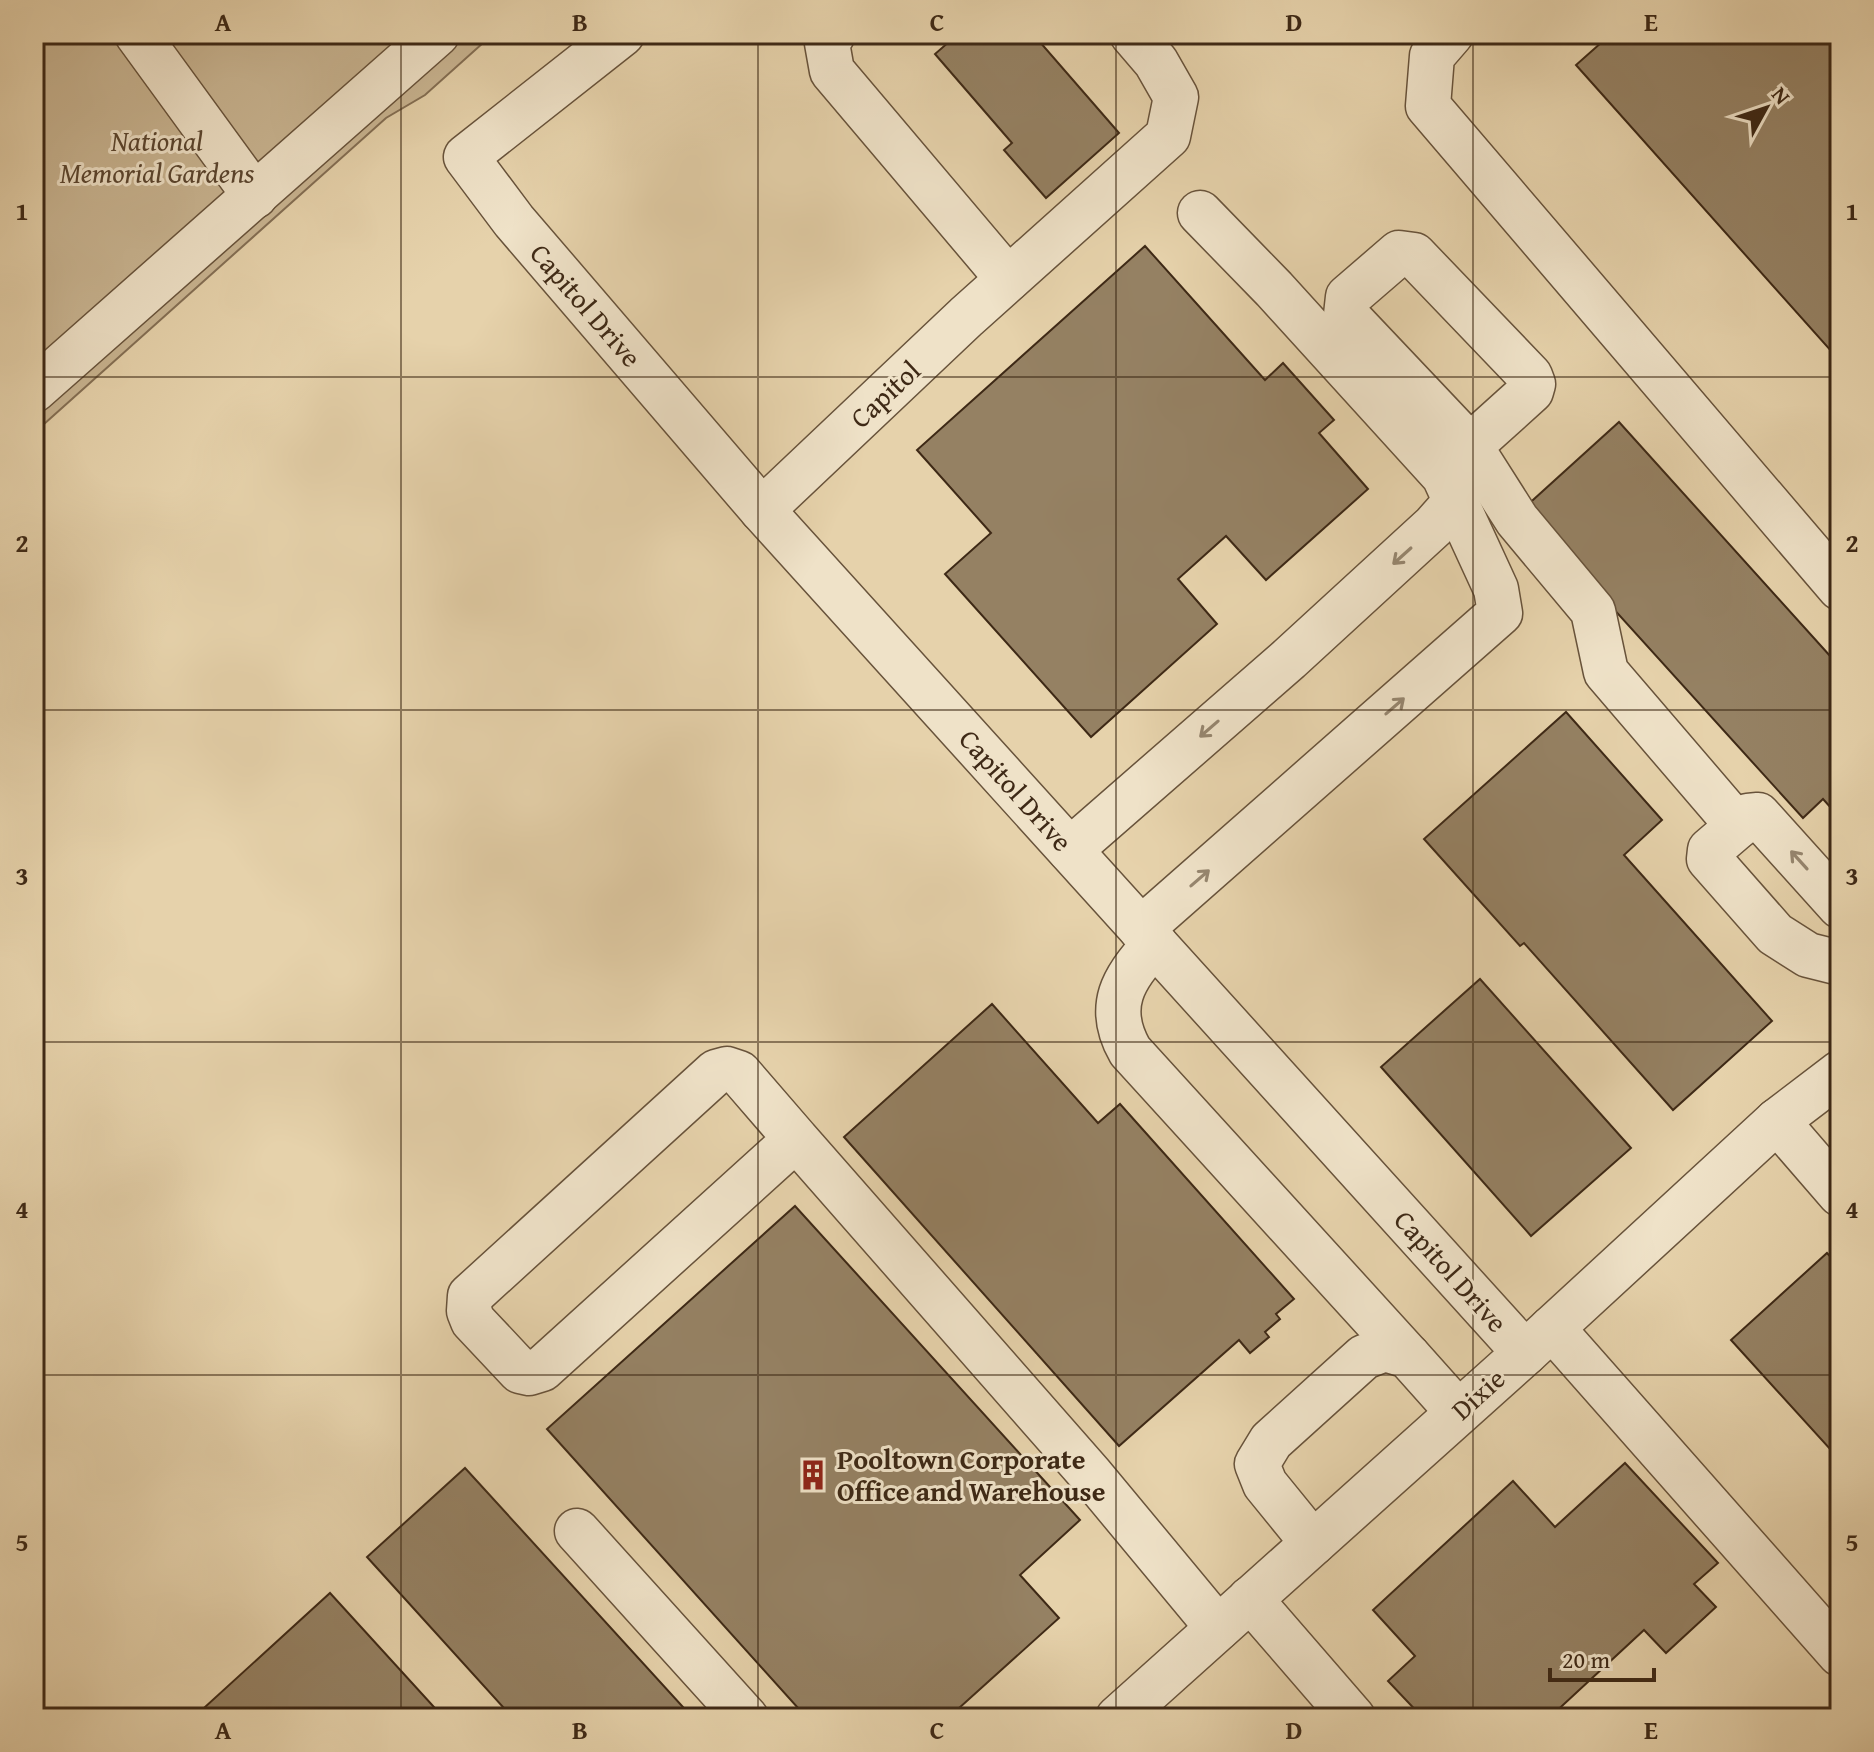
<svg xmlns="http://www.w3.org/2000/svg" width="1874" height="1752" font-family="'Gentium Book Plus',serif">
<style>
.green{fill:#c9b592;stroke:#846f54;stroke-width:2}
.building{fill:#958163;stroke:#3e2916;stroke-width:2}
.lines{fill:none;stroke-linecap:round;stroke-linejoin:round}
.minor-casing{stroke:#68533b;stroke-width:47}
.minor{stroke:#efe2c8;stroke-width:44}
.oneway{stroke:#96866f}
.grid{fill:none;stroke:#3e2916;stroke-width:2;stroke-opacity:0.55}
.labels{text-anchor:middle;stroke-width:6;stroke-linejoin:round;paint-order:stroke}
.park-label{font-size:28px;font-style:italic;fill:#5a452f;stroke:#efe2c8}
.street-label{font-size:28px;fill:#3e2916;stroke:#efe2c8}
.poi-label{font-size:28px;font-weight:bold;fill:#3e2916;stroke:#efe2c8;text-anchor:start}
.neatline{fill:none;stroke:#3e2916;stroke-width:3}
.grid-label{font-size:26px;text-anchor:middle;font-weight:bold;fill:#3e2916}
</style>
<rect width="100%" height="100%" fill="#e6d2ab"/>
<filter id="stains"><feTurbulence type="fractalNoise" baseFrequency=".0025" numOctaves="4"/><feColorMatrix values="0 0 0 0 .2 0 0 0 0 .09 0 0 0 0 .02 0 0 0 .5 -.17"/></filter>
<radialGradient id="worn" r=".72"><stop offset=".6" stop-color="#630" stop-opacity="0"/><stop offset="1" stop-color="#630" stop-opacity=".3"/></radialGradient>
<polygon class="green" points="34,34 493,34 425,95 386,118 34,433"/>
<g class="building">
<polygon points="958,34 1033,34 1119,133 1046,198 1004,150 1012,143 935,54"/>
<polygon points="1611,34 1840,34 1840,361 1576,65"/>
<polygon points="1145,246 1265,380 1283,363 1334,420 1319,433 1368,489 1266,580 1226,536 1178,579 1217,624 1091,737 945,574 991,533 917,450"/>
<polygon points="1619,422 1840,667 1840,818 1823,799 1803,818 1523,509"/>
<polygon points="1566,712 1662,820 1624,855 1772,1021 1673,1110 1524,943 1520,946 1424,839"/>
<polygon points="1480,979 1631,1148 1531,1236 1381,1067"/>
<polygon points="992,1004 1098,1123 1120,1104 1294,1299 1276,1314 1280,1319 1265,1332 1269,1337 1250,1353 1239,1340 1119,1446 844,1137"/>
<polygon points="795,1206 1080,1520 1020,1575 1059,1618 948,1718 807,1718 547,1429"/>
<polygon points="1827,1253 1840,1267 1840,1460 1731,1340"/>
<polygon points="1625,1463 1718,1563 1694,1584 1716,1607 1666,1653 1644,1630 1549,1718 1423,1718 1388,1681 1415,1656 1373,1610 1513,1481 1555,1527"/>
<polygon points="465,1468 693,1718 513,1718 367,1557"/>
<polygon points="330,1593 444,1718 193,1718"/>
</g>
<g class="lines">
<g class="minor-casing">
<g id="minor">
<polyline points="137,34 255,196"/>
<polyline points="622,34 466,157 514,221 762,510 1525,1353"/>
<polyline points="833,34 827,43 832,71 1008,279"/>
<polyline points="1451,34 1432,56 1428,106 1840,588"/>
<polyline points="34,390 437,34"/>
<polyline points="1470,446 1531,391 1533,384 1530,376 1414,255 1399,253 1348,297 1346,315 1470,446 1517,520 1593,611 1606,672 1738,826 1710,850 1709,859 1775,934 1808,955 1840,963"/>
<polyline points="762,510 966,317 1168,136 1176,97 1156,62 1132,34"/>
<polyline points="1738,826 1748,816 1758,815 1840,906"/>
<polyline points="1070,850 1289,659 1434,526 1457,500"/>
<polyline points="1141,929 1500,613 1496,589 1444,476 1274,289 1200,213"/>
<path d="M1155 944C1123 977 1105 1007 1130 1051L1408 1356"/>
<polyline points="1777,1121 1840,1194"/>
<polyline points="796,1139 739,1073 727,1069 716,1072 470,1296 469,1311 473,1321 520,1371 529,1373 542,1369 796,1139 1091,1475 1218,1628"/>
<polyline points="1552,1328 1840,1654"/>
<polyline points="577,1531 746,1718"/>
<polyline points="1313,1543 1265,1484 1257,1464 1271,1441 1364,1357 1385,1349 1408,1356 1458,1412"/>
<polyline points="1250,1599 1353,1718"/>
<polyline points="1118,1718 1525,1353 1777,1121 1840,1073"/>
</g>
</g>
<use href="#minor" class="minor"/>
</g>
<defs><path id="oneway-shaft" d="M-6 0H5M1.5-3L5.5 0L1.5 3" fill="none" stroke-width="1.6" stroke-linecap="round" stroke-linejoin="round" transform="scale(2)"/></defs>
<g class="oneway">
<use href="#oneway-shaft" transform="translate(1402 556) rotate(138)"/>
<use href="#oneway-shaft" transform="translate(1395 706) rotate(-41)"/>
<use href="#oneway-shaft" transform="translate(1209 729) rotate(139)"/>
<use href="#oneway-shaft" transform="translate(1799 860) rotate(-132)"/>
<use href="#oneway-shaft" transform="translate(1200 878) rotate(-41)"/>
</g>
<path class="grid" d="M401 34V1718M758 34V1718M1116 34V1718M1473 34V1718M34 377H1840M34 710H1840M34 1042H1840M34 1375H1840"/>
<defs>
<g id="building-bare" transform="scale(2.4)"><path d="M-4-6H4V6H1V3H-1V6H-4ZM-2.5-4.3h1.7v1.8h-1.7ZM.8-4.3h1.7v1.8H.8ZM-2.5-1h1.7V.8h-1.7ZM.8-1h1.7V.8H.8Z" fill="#8f2418" stroke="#efe2c8" stroke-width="2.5" paint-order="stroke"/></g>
</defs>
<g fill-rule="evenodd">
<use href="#building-bare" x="813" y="1475"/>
</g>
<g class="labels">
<g class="park-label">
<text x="157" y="151">National<tspan x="157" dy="32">Memorial Gardens</tspan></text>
</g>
<g class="street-label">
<text transform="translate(586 305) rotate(49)" y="10">Capitol Drive</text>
<text transform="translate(885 394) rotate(-43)" y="10">Capitol</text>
<text transform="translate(1016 790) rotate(48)" y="10">Capitol Drive</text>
<text transform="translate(1451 1271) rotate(48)" y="10">Capitol Drive</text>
<text transform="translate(1478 1394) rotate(-42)" y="10">Dixie</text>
</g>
<g class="poi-label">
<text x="837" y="1469">Pooltown Corporate<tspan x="837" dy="32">Office and Warehouse</tspan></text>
</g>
</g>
<rect width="1874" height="1752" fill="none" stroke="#e6d2ab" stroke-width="88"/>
<g transform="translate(1766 108) rotate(50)" stroke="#efe2c8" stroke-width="6" paint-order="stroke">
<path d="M0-6L14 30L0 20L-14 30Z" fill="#3e2916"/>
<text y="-12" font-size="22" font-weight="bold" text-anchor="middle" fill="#3e2916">N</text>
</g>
<path d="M1550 1668v12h104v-12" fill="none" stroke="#3e2916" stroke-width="4"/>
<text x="1562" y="1668" font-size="24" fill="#3e2916" stroke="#efe2c8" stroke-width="6" paint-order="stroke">20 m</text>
<rect x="44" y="44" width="1786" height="1664" class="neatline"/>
<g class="grid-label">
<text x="223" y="31">A</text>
<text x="580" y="31">B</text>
<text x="937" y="31">C</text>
<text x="1294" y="31">D</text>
<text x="1651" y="31">E</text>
<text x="22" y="220">1</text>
<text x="1852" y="220">1</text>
<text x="22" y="552">2</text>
<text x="1852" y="552">2</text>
<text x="22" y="885">3</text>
<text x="1852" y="885">3</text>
<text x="22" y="1218">4</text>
<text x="1852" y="1218">4</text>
<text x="22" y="1551">5</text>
<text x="1852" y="1551">5</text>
<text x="223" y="1739">A</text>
<text x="580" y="1739">B</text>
<text x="937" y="1739">C</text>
<text x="1294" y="1739">D</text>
<text x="1651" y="1739">E</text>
</g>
<rect width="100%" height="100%" filter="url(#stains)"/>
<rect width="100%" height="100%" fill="url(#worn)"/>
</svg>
